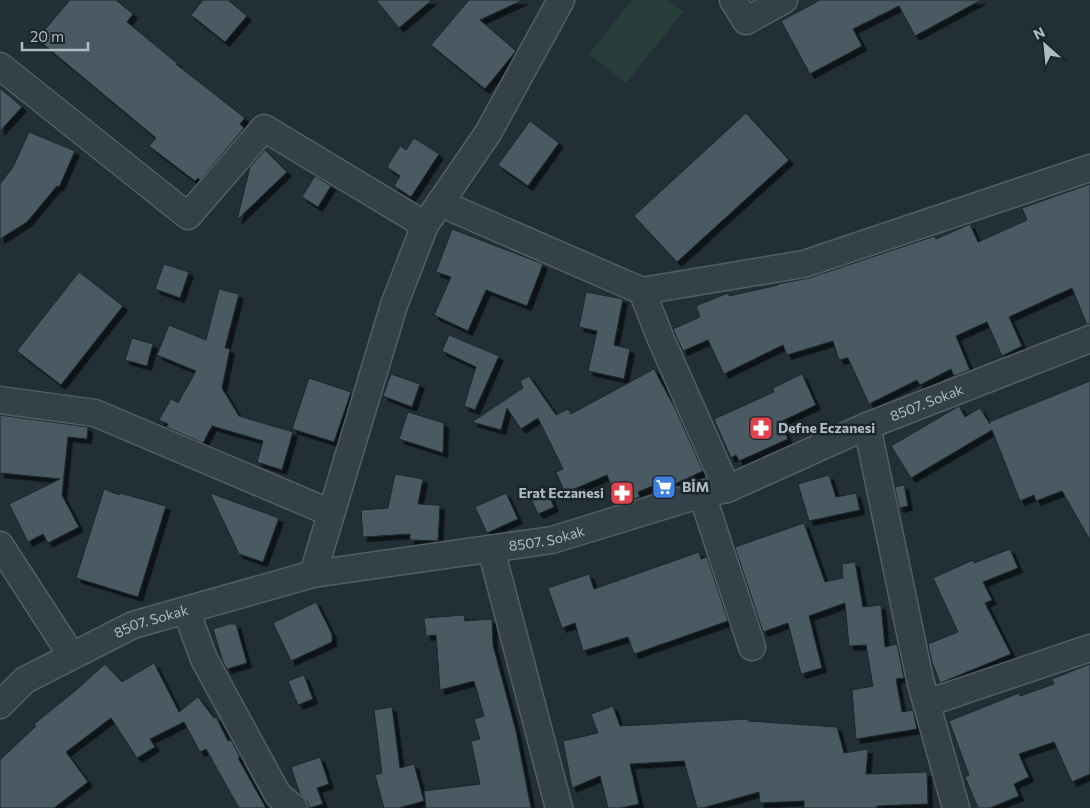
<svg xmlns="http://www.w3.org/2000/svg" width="1090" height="808" font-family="Commissioner,sans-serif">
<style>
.green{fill:#283e3a}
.building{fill:#4a5a63;stroke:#1c272e;filter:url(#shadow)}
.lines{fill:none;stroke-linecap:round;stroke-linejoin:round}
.minor-casing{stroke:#535e65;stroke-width:29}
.minor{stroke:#354148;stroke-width:26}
.labels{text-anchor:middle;stroke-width:5;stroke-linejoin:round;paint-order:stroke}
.street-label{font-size:14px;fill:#b0bcc4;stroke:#1b252c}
.poi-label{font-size:14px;font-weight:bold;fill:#b0bcc4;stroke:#1b252c;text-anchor:start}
</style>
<defs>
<filter id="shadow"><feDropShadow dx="4.5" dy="4.5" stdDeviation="0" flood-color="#0009"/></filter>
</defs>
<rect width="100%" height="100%" fill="#222f37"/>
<polygon class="green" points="632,0 668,0 683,12 626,83 589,54"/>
<g class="building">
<polygon points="70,0 116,0 133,14 127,22 177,63 176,64 245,118 240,124 244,128 200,180 198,178 195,181 149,146 156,138 37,39"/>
<polygon points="203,0 228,0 247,16 225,42 191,15"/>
<polygon points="376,0 432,0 399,28"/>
<polygon points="469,0 523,0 480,20 516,51 485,89 431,45"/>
<polygon points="820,0 981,0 915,36 899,6 853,29 862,46 810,74 781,21"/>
<polygon points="0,88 22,107 0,131"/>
<polygon points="746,113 789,160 677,262 634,216"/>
<polygon points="530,121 559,143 528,186 498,165"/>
<polygon points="29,132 75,151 59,187 57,186 27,222 0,239 0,184 13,167"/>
<polygon points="414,138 439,154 411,197 394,186 400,176 387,167 400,146 406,150"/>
<polygon points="265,150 287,172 237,220 250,167"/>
<polygon points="315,176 331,186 318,207 302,197"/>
<polygon points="1090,184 1090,324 1087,325 1072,288 1009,317 1022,346 1002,356 987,322 956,336 970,370 954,376 951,369 920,385 917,380 869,404 848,358 839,360 833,341 787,355 783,345 724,374 708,340 683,351 673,329 700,317 696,306 728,293 729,296 778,285 778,284 809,278 935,236 936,239 970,224 978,242 1027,220 1022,208"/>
<polygon points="452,229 543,264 527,306 486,290 468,331 434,315 451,277 436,272"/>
<polygon points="164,264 189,272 180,298 155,289"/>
<polygon points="79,272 123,306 61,385 17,351"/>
<polygon points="219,289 239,294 225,348 230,349 222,388 239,416 293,432 282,470 257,462 263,441 212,426 203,443 166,427 168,424 159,420 171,399 178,403 196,371 157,355 169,325 206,340"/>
<polygon points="586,292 623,299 614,345 630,349 624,379 588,371 597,331 579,327"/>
<polygon points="449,335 499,356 475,410 464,406 476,367 442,351"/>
<polygon points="132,338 153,344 147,366 125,360"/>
<polygon points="654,369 675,408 703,471 675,484 672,478 638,492 640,497 618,504 607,475 565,493 556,472 563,469 538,418 521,429 507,408 501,430 472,422 523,388 520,381 529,376 556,415 568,409 571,414"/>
<polygon points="391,374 420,384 412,407 383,396"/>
<polygon points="802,374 816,405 780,422 788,439 739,461 736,455 731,458 714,419 774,392 773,388"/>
<polygon points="309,378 351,392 334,442 292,429"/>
<polygon points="1090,381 1090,540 1062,491 1036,501 1034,495 1020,501 992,430 911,478 891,446 959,406 965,417 980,408 990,424 989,422"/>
<polygon points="408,412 444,423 443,453 399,439"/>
<polygon points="0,415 88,427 87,439 68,437 62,495 79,527 48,543 43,534 28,542 9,504 60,479 0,473"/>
<polygon points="395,474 423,479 418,504 440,505 438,541 410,540 410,534 363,537 361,510 388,508"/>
<polygon points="829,475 836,497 856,493 860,510 809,521 798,484"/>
<polygon points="904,485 908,506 899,508 895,487"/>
<polygon points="104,489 119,495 120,493 166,506 138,597 76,578"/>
<polygon points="548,492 554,507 538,514 531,499"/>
<polygon points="210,493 279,518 263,562 239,554"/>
<polygon points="506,493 518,519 487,533 475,507"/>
<polygon points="804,523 825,582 843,578 842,564 855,562 863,607 881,605 885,647 897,644 904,678 896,679 902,712 913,710 917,729 856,739 852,690 873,686 866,645 849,646 845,603 809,616 822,668 801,674 788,623 763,632 735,547"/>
<polygon points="1010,549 1018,568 983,582 992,600 985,603 1011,654 940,683 932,662 928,644 958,632 933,578 973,560 974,563"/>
<polygon points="699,552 701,559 707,557 728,621 634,654 628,637 583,651 575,623 562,628 548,588 589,574 594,589"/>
<polygon points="316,602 332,634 332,642 291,661 273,623"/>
<polygon points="464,615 465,621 492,619 493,645 516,731 531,808 426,808 424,791 480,784 471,741 480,739 474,719 484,716 474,681 440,690 436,635 426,636 424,618"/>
<polygon points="229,624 236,624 247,663 227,669 223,662 213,629"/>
<polygon points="154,663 179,712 198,697 214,718 216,717 228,741 231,740 240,757 238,758 266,808 239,808 206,749 200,752 184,722 150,739 155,747 137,758 111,718 66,752 88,782 54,808 0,808 0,760 36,726 34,724 75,691 105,664 122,682"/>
<polygon points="1090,664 1090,774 1072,782 1054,742 1019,754 1029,777 1014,784 1019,796 990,808 978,808 965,777 969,775 949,721 1019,693 1020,696 1054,684 1052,679"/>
<polygon points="304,675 313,699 298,705 288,681"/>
<polygon points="613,706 620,726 748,719 748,721 837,727 844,753 868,749 866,774 927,772 928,804 877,806 877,808 804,808 804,801 760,803 759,792 703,808 697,808 684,761 630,764 639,804 621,808 608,808 600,776 572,788 563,741 598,733 591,714"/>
<polygon points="392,707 400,768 414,764 424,801 399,808 384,808 375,775 382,773 374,710"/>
<polygon points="320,757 329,784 317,788 323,804 309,808 308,802 300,794 291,767"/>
</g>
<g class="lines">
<g class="minor-casing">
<g id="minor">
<polyline points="733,0 746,21 784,0"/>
<polyline points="0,66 188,216 264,128 425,225"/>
<polyline points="440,203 642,291 804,264 1090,168"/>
<polyline points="642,291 660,337 727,489"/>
<polyline points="0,400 95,413 331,513"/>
<polyline points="867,426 920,680 956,808"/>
<polyline points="702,494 752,647"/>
<polyline points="0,545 72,656"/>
<polyline points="491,549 559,808"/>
<polyline points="313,574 394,305 425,225 488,133 561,0"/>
<polyline points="186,610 204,659 278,795 294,808"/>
<polyline points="927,703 1090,648"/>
<path id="s1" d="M0 705 25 680 133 625 313 574 552 540 702 494 727 489 867 426 1090 339"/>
</g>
</g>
<use href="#minor" class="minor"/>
</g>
<defs>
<g id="pharmacy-square" transform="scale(1.25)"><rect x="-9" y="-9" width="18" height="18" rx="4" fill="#e0444e" stroke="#1b252c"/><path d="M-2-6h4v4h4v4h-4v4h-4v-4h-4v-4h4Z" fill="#fff"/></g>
<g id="supermarket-square" transform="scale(1.25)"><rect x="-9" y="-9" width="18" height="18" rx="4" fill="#3f7fe0" stroke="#1b252c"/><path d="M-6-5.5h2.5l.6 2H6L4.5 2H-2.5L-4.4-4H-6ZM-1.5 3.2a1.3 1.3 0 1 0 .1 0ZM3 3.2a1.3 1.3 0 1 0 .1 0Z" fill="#fff"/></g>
</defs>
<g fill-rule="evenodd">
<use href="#pharmacy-square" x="761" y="428"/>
<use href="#supermarket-square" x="664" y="487"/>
<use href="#pharmacy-square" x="622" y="493"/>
</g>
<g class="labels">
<g class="street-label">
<text dy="5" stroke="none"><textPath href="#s1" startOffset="985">8507. Sokak</textPath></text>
<text dy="5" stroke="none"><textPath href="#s1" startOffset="580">8507. Sokak</textPath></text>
<text dy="5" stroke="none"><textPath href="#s1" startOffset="175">8507. Sokak</textPath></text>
</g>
<g class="poi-label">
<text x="778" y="433">Defne Eczanesi</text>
<text x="682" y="492">BİM</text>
<text x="604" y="498" text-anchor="end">Erat Eczanesi</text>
</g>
</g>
<g transform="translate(1045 45) rotate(333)" stroke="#1b252c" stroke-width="4" paint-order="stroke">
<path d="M0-4L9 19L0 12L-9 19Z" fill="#b0bcc4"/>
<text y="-8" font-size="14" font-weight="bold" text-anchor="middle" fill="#b0bcc4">N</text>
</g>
<path d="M22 42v8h66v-8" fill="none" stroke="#b0bcc4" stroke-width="2.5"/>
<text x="30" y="42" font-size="15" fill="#b0bcc4" stroke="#1b252c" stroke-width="4" paint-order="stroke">20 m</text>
</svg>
